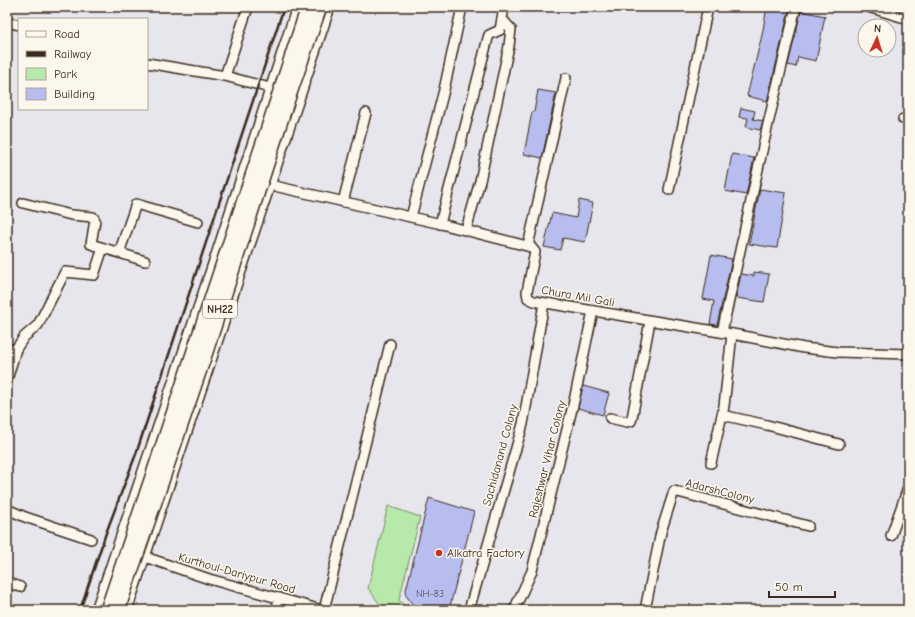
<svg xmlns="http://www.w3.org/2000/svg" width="915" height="617" font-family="'Comic Neue',sans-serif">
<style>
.green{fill:#b7e9aa;stroke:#798a64}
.building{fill:#b7bdef;stroke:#3b2a1e}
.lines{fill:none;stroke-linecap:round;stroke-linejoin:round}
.minor-casing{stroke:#3b2a1e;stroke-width:12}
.minor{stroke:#fbf7ec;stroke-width:9}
.rail{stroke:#3b2a1e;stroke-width:2.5}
.highway-bridge-casing{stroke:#3b2a1e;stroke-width:16;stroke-linecap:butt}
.highway-bridge{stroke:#fbf7ec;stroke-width:13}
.poi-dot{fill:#c8321e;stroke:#fbf7ec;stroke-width:1.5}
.labels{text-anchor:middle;stroke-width:3;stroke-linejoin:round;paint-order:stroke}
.number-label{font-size:10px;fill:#5a4f52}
.shield{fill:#fbf7ec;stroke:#75685c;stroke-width:1}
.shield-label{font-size:11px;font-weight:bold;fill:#3b2a1e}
.street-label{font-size:12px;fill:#3b2a1e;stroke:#fbf7ec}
.poi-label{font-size:12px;fill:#3b2a1e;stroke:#fbf7ec;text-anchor:start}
</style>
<rect width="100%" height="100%" fill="#e7e6ed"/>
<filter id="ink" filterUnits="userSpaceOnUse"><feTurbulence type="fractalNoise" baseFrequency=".025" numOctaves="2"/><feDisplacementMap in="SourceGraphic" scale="8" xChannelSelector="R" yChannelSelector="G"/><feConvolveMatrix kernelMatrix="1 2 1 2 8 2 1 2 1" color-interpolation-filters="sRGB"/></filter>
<g filter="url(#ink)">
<polygon class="green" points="388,506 420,517 399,600 409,610 377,610 379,603 368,588"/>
<g class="building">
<polygon points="767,7 790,7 767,101 747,96 762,35"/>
<polygon points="801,11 825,16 816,61 798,57 796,67 788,65"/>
<polygon points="538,90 556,93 542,158 524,154 532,112 534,112"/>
<polygon points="741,108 755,111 753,119 763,121 760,130 746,127 748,118 739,117"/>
<polygon points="732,154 754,158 746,195 725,191"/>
<polygon points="760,189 786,193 777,248 749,244"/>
<polygon points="579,200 593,203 585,242 563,238 560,250 544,247 552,213 576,218"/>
<polygon points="711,255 732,259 717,325 710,324 714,301 703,299"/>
<polygon points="754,272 769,274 764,302 736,298 741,274 754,276"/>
<polygon points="583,386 609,393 603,415 578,408"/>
<polygon points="429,498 474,512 449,610 413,610 413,605 405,594"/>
</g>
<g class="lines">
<g class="minor-casing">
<g id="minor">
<polyline points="868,7 908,19"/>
<polyline points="7,22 19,25"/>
<polyline points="147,63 225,76 270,88"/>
<polyline points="225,76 248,7"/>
<polyline points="903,119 908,119"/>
<polyline points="270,185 437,223 531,247 535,252 527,292 528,298 534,301 738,335 804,348 838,352 908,354"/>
<polyline points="669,190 708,7"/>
<polyline points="343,202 366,113"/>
<polyline points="23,203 71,215 93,217 95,220 91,244 145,261"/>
<polyline points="411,217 444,90 462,7"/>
<polyline points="440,224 488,38 489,35 500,30 504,7"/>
<polyline points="466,230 480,181 509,46 511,29 502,19"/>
<polyline points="528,246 566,78"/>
<polyline points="119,253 136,204 198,222"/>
<polyline points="722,332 768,124 796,7"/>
<polyline points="7,348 13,350 16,349 24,337 38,325 65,272 94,275 103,248"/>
<polyline points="7,380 16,349"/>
<polyline points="722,415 767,425 839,444"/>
<polyline points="610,418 627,422 631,421 632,418 650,321"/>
<polyline points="711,463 724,406 732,334"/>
<polyline points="7,509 25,517 91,539"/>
<polyline points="891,536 908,488"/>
<polyline points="145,557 209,579 322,610"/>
<polyline points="7,582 20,587"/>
<polyline points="96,610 215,258 297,7"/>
<polyline points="127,610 330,7"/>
<polyline points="276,610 280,598"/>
<polyline points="324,610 390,344"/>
<polyline points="469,610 523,424 544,303"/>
<polyline points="514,610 532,571 574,401 593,311"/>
<polyline points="645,610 661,532 674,491 808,526"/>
</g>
</g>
<use href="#minor" class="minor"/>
<polyline class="rail" points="80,610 106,533 136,454 284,7"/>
<g class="highway-bridge-casing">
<g id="highway-bridge">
<polyline points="107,610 156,465 308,7"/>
<polyline points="118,610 205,355 286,105 320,7"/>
</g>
</g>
<use href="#highway-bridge" class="highway-bridge"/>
</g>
</g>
<circle class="poi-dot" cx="439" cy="553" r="4"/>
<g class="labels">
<g class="number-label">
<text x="430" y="597">NH-83</text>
</g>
<rect class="shield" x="203" y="300" width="34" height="18" rx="3"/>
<g class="shield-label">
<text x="220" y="313">NH22</text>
</g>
<g class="street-label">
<text transform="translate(578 296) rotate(10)" y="4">Chura Mil Gali</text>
<text transform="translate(500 455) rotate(-75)" y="4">Sachidanand Colony</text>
<text transform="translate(547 459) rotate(-76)" y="4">Rajeshwar Vihar Colony</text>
<text transform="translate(720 491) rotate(14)" y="4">AdarshColony</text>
<text transform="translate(237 573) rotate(16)" y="4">Kurthoul-Dariypur Road</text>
</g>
<g class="poi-label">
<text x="447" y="557">Alkatra Factory</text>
</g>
</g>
<rect width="915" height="617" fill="none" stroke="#fbf7ec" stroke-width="24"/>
<rect x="12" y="12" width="891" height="593" fill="none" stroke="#3b2a1e" stroke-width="1.5" filter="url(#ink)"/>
<rect x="18" y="18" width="130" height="92" fill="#fbf7ec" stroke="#aea59a"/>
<rect x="26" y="31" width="20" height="6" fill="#fbf7ec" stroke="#aea59a"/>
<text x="54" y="38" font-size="12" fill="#3b2a1e">Road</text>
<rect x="26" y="51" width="20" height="6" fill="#3b2a1e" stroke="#aea59a"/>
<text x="54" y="58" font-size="12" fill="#3b2a1e">Railway</text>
<rect x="26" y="68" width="20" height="12" fill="#b7e9aa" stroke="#aea59a"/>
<text x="54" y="78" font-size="12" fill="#3b2a1e">Park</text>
<rect x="26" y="88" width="20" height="12" fill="#b7bdef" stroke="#aea59a"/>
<text x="54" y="98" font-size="12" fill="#3b2a1e">Building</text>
<g transform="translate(877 38) rotate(4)"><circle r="19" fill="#fbf7ec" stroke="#aea59a"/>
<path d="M0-3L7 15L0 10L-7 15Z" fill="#c8321e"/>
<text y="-6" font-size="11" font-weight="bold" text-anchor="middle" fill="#3b2a1e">N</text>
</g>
<path d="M769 591v6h66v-6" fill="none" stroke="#3b2a1e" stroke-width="2"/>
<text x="775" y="591" font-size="12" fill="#3b2a1e" stroke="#fbf7ec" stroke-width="3" paint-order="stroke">50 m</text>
</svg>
